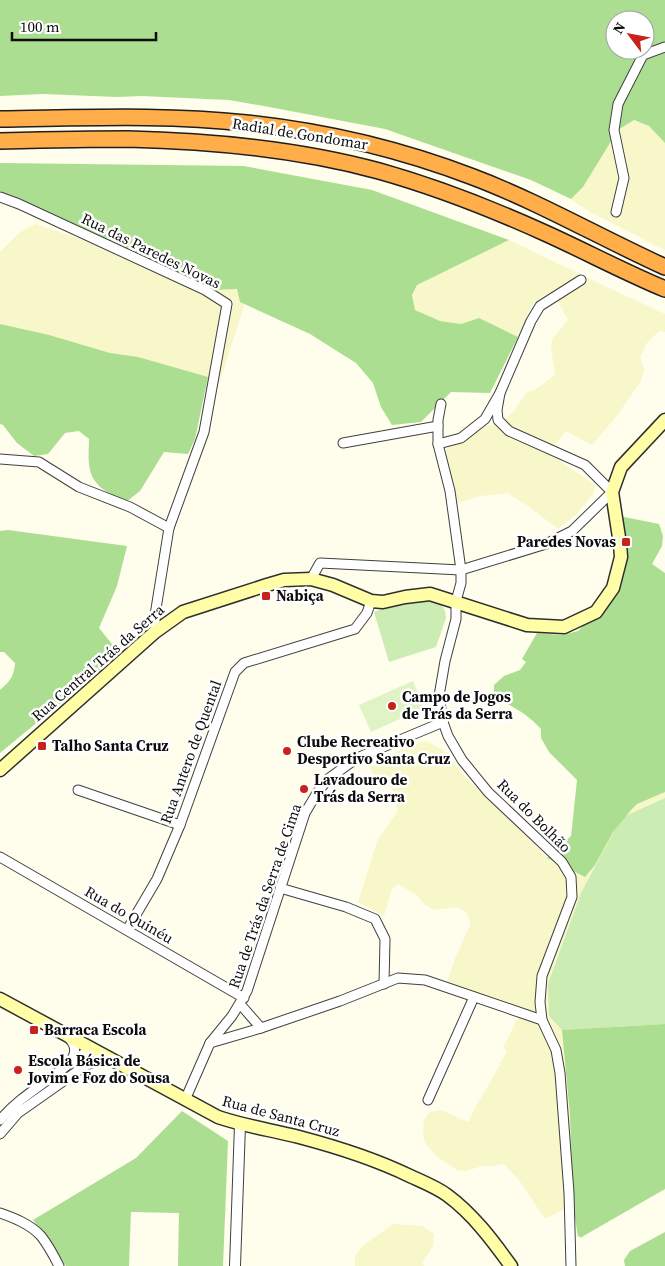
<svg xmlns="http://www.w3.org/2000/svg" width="665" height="1266" font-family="'Source Serif 4',serif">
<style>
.farmland{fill:#f7f7ca}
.green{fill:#cbecb3}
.forest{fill:#acde91;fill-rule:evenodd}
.pitch{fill:#dff3c5}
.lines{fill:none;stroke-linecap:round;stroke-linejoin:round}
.minor-casing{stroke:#404040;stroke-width:11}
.tertiary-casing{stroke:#404040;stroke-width:12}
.secondary-casing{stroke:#2f2f2f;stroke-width:15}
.motorway-casing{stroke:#1e1e1e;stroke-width:18}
.minor{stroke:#fff;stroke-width:9}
.tertiary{stroke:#fff;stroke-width:10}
.secondary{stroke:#fffea7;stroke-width:12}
.motorway{stroke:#ffae4a;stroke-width:15}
.poi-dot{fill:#c7231b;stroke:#fff;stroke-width:2}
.labels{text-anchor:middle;stroke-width:5;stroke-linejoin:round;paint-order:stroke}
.street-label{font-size:15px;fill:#0d0d0d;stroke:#fff}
.poi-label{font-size:15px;font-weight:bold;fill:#0d0d0d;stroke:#fff;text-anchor:start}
</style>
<rect width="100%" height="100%" fill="#fffdec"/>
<g class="farmland">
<polygon points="634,120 649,126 665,143 665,250 590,212 571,199 583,187 618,130"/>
<polygon points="35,224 248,294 216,393 0,324 0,252 19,233"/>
<polygon points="509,240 611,289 665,314 665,332 659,331 647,343 640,357 644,369 641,381 616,417 592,445 566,431 548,453 595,485 593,494 578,513 558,529 528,506 507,493 481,496 456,503 448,475 445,452 449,445 480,428 501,422 514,411 526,393 538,388 555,375 551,347 553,338 568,320 554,294 544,295 532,305 518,337 479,318 461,324 440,321 415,310 412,295 417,285"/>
<polygon points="426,741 443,750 468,780 518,827 547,858 585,877 613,832 632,809 655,786 665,783 665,1061 573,1205 545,1219 519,1180 504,1164 491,1166 482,1166 466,1171 457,1170 436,1156 425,1143 423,1132 424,1120 430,1112 441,1110 468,1122 477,1104 490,1083 507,1051 503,1048 523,1008 504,1002 482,998 447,984 454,961 471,923 466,912 457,907 433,910 424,904 417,895 398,884 392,889 384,916 358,902 378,839 398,811 395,795 391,787 375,777 370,768 374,762 410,746"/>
<polygon points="393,1224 422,1226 434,1234 433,1246 422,1263 424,1266 355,1266 355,1256 363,1246"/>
</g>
<g class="green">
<polygon points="421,598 440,602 445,611 446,618 436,647 389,662 374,612 389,605"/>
<polygon points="665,798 665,1024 562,1030 549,1016 548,984 581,893 621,818"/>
</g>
<g class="forest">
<path d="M0 0H665V143L649 126 634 120 618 130 583 187 571 199 531 180 385 129 264 106 229 100 141 96 117 97 43 94 0 96ZM615 20H645V50H615Z"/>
<polygon points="0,163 244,166 372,190 509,240 417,285 412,295 415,310 440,321 461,324 479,318 518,337 490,393 451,392 421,422 392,425 381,407 373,383 356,363 310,334 240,302 237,289 212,290 57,220 0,191"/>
<path d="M0 324 49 335 110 353 138 357 208 377 195 439 188 454 164 452 140 491 126 502C108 493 91 486 89 464 88 456 89 447 89 439L79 431 65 433 48 454 34 456 17 443 3 425 0 424Z"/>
<path d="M619 516 659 524 663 536 662 546 652 564 665 573V792L637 804 632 809 613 832 595 865 585 877 547 858 571 836 577 780 549 752 541 738V729C528 714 512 706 494 697V685L504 676 520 670 526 662 522 659 537 633 562 635 578 631 618 591 624 567 627 550Z"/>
<path d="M8 530 127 546 117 586 99 628 120 654 0 753V690C10 681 14 677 15 663L4 652H0V531Z"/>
<polygon points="665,1024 665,1189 580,1238 580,1236 578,1237 573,1205 570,1114 562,1030"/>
<polygon points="182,1111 228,1141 223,1266 178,1266 179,1213 131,1212 129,1266 66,1266 33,1220 136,1158"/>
<polygon points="665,1232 665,1266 625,1266 624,1260 630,1251"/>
</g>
<polygon class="pitch" points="413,681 424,708 371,732 359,705"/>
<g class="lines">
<g class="minor-casing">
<g id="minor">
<polyline points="0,197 19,204 205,290 227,304 204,432 169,528 155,615 155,632"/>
<polyline points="616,212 624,178 614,130 618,104 643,55 665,47"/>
<polyline points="441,404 438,420 438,444 450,491 461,570 461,583 456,601 456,619 445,661 439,696 443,722 448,736 462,760 488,792 562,862 571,877 572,897 542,976 540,1002 542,1020 556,1050 560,1073 569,1193 571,1266"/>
<polyline points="343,443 438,426"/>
<polyline points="438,444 461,438 485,419 500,393 531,321 540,306 581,280"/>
<polyline points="0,459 39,462 79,487 130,507 169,528"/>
<polyline points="311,579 320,563 461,570 546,544 572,531 612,492 585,465 509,431 498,420 497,410 500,393"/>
<polyline points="78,790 180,825"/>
<polyline points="0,857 244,998"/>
<polyline points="280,888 346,907 375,919 385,939 384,984"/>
<polyline points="127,930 157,879 180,825 235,672 244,663 355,629 367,613 371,601"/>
<polyline points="240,1004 261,1028"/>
<path d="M68 1037C77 1046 76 1053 70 1063"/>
<polyline points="210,1043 261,1028 340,1001 398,978 425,980 542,1020"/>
<polyline points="185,1100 210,1043 232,1016 247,991 305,813 317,793 328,779 357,758 443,722"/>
<polyline points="428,1100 474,997"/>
<path d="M0 1120C18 1099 39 1087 61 1070 72 1062 82 1052 95 1050"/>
<path d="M0 1134 18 1113 82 1068C91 1062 100 1059 111 1059"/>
<path d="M0 1213C14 1218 30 1224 41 1236 48 1245 54 1256 59 1266"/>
</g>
</g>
<g class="tertiary-casing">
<polyline id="tertiary" points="235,1266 240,1125"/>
</g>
<g class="secondary-casing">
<g id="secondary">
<polyline points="0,770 155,632 183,612 267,585 284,580 311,579 333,585 371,601 383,602 405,597 430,594 527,625 564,627 596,612 613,588 621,557 620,544 612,492 621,467 665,420"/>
<path d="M0 999 218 1117C244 1126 272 1130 299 1137 337 1147 375 1159 410 1176 423 1182 436 1187 447 1195 473 1214 493 1241 511 1266"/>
</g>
</g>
<g class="motorway-casing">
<g id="motorway">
<path d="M0 119C81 118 165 114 246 123 323 131 400 149 473 177 539 202 601 238 665 267"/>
<path d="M0 141C43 140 86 139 128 139 212 141 298 149 379 171 436 187 492 209 545 233 585 251 624 272 665 289"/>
</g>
</g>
<use href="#minor" class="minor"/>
<use href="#tertiary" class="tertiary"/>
<use href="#secondary" class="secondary"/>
<use href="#motorway" class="motorway"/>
</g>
<g class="poi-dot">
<rect x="621" y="537" width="10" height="10" rx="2.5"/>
<rect x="261" y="591" width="10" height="10" rx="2.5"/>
<circle cx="392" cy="706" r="5"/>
<rect x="37" y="741" width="10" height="10" rx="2.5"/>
<circle cx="287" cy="751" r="5"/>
<circle cx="304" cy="789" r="5"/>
<rect x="29" y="1025" width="10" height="10" rx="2.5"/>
<circle cx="18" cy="1070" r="5"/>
</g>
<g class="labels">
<g class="street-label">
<text transform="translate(300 134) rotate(9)" y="5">Radial de Gondomar</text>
<text transform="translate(151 251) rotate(26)" y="5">Rua das Paredes Novas</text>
<text transform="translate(98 663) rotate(-41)" y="5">Rua Central Trás da Serra</text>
<text transform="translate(191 752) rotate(-70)" y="5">Rua Antero de Quental</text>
<text transform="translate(534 816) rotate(45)" y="5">Rua do Bolhão</text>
<text transform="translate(265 896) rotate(-71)" y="5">Rua de Trás da Serra de Cima</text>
<text transform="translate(129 915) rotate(30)" y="5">Rua do Quinéu</text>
<text transform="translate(281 1116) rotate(15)" y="5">Rua de Santa Cruz</text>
</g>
<g class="poi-label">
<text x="616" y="547" text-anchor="end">Paredes Novas</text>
<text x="276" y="601">Nabiça</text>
<text x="402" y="702">Campo de Jogos<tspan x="402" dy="17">de Trás da Serra</tspan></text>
<text x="297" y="747">Clube Recreativo<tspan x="297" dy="17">Desportivo Santa Cruz</tspan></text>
<text x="52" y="751">Talho Santa Cruz</text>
<text x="314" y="785">Lavadouro de<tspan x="314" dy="17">Trás da Serra</tspan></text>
<text x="44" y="1035">Barraca Escola</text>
<text x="28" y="1066">Escola Básica de<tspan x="28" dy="17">Jovim e Foz do Sousa</tspan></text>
</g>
</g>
<g transform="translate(630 35) rotate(302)"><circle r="24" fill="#ffffff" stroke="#9e9e9e"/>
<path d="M0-4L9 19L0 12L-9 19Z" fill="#c7231b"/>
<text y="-8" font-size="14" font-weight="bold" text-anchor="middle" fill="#0d0d0d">N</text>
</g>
<path d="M12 32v8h144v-8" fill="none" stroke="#0d0d0d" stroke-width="2.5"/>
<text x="20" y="32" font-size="15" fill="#0d0d0d" stroke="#ffffff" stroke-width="4" paint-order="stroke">100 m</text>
</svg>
